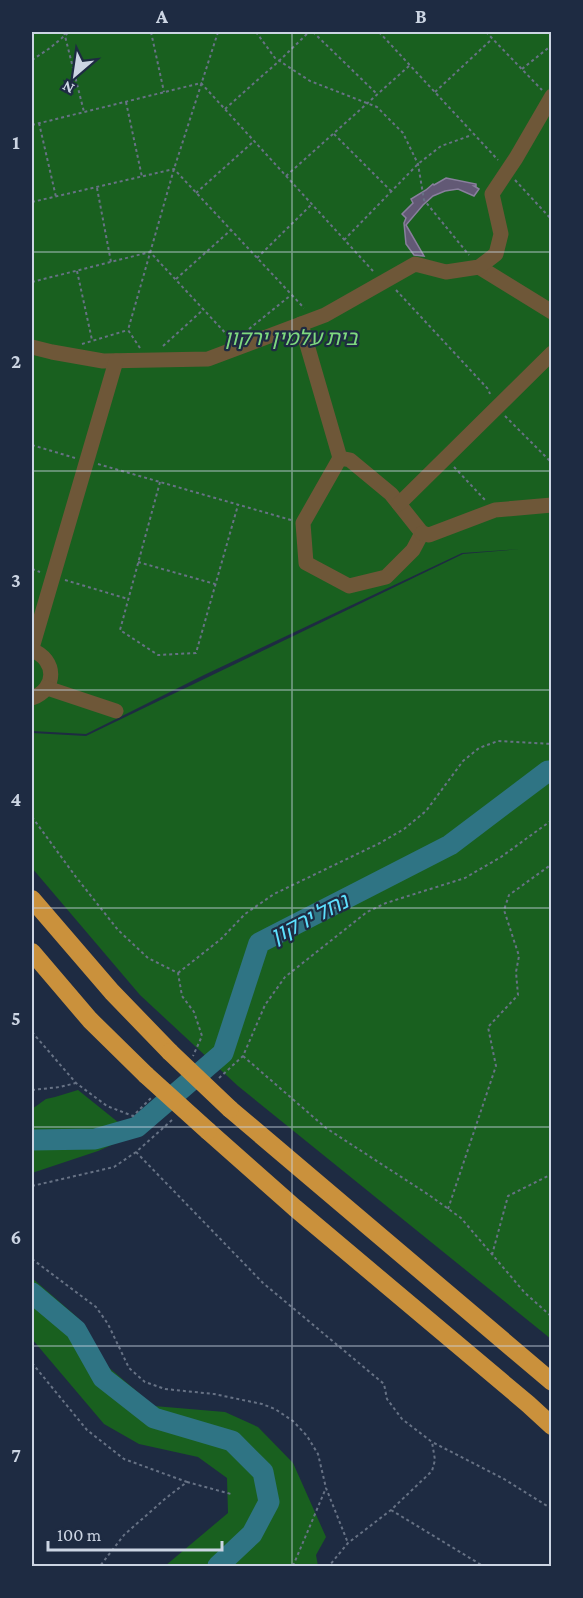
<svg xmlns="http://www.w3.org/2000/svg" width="583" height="1598" font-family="'Crimson Pro','Noto Sans Hebrew',serif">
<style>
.green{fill:#19601f}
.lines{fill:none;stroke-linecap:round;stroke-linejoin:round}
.river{stroke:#2f7484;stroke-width:21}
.building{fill:#625975;stroke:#897f9d;stroke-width:1.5}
.path{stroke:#677285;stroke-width:2;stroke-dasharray:3 3;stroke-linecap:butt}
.minor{stroke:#6e5738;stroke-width:15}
.highway{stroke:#ca913c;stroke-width:18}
.highway-bridge{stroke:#ca913c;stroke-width:18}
.grid{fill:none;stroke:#ccd5e3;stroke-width:1.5;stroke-opacity:0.55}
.labels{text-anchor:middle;stroke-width:4.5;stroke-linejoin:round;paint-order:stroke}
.park-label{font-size:21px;font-style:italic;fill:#7ed97f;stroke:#1e2b42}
.water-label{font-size:22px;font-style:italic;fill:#5de0fe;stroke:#1e2b42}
.neatline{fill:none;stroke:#ccd5e3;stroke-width:2}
.grid-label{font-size:20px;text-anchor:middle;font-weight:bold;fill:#ccd5e3}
</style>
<rect width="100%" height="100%" fill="#1e2b42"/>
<g class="green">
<polygon points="32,32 551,32 551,1339 238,1086 140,995 32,868 32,733 86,736 463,554 520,549 462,553 204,675 86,734 32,731"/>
<polygon points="78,1090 134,1135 98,1151 32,1173 32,1109 46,1099 55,1097"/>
<polygon points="32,1278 78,1318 107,1366 154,1406 225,1412 258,1427 293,1463 326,1537 316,1555 318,1566 165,1566 228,1513 227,1478 198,1457 139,1444 104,1424 32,1339"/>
</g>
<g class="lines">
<g class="river">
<polyline points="32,1140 95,1139 137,1127 223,1053 259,943 450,845 548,771 552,771"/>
<polyline points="32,1293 76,1330 103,1378 154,1418 232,1441 263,1472 269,1502 252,1534 218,1566"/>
</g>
</g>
<polygon class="building" points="446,178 476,184 476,186 474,186 479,189 474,196 458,189 445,191 433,196 423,205 406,225 424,256 414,255 406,244 404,223 406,218 402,214 413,203 411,199 426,190 433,184 434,185"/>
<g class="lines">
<g class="path">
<polyline points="64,32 84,112"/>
<polyline points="151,32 164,92"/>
<polyline points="256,32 275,58 310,81 377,107 403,133 418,164 424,200 469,255"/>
<polyline points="313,32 377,94"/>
<polyline points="379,32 498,160"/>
<polyline points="486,32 542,90"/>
<polyline points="32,60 50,48 69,32"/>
<polyline points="522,69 552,45"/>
<polyline points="435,92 492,39"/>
<polyline points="126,102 142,177"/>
<polyline points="225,109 279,61 309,32"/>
<polyline points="39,123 56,197"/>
<polyline points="32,125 201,83 373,271"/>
<polyline points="334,134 392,192"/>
<polyline points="286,176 409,66"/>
<polyline points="515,180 552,220"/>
<polyline points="97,188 111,262"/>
<polyline points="196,193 254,141"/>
<polyline points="32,202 174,169 304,308"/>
<polyline points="344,240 418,164 441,146 472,135"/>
<polyline points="257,258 312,204"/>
<polyline points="77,271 92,340"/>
<polyline points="176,279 231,230"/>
<polyline points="32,282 150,252 230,338"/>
<polyline points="396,290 488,389 490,394"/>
<polyline points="249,329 291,295"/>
<polyline points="82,344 128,330"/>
<polyline points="163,346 204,309"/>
<polyline points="140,348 128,330 174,169 218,32"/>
<polyline points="505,416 552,463"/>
<polyline points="32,445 75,458"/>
<polyline points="98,464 291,520"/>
<polyline points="454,467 485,500"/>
<polyline points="160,482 120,630 158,655 196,653 238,505"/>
<polyline points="138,562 215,584"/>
<polyline points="32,569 40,572"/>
<polyline points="65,580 128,599"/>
<polyline points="32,817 76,877 118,930 148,958 178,973 182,996 194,1012 202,1036 193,1056"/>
<polyline points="178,973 221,939 245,914 274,894 380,843 404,829 426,811 463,761 479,748 498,741 552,744"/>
<polyline points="32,1032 76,1083 107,1106 133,1116 151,1098"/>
<polyline points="243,1056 326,1128 429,1195 461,1218 525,1293 552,1317"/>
<polyline points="219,1078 243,1056 265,1005 285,977 367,912 386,903 465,878 501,857 552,820"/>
<polyline points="32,1090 60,1087 76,1083"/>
<polyline points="136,1152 263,1283 384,1384 387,1399 402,1419 432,1442 435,1460 432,1471 391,1510 348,1543 329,1566"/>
<polyline points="32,1186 114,1167 136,1152 172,1120"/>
<polyline points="448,1209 496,1066 488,1027 518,995 516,972 519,956 504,910 509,895 552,864"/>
<polyline points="492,1255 508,1196 552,1174"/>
<polyline points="32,1259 96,1307 108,1324 129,1368 145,1382 165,1389 214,1394 262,1404 275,1409 293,1421 307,1436 318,1454 326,1488 348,1543"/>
<polyline points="32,1363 87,1430 124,1459 187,1482 166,1498 124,1535 100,1566"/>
<polyline points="434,1443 504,1479 552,1509"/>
<polyline points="187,1482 231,1494"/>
<polyline points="391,1510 483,1566"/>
<polyline points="32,1562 35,1566"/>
<polyline points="293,1566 326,1488"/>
</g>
<g class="minor">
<polyline points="479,267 552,312"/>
<polyline points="301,324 340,458 303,523 306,563 349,586 386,577 413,550 422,533 391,494 350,460 340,458"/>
<polyline points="32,347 52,352 103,361 208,359 325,315 415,264 446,272 479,267 496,254 501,234 492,194 516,158 552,96"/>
<polyline points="399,504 552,353"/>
<polyline points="422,533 429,535 495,510 552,505"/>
<polyline points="32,648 116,361"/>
<path d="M32 650C57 660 57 689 32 698"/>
<polyline points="47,688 116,711"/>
</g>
<g class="highway">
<polyline points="32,899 112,992 170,1052"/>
<polyline points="32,952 90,1020 146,1075"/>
<polyline points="230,1109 552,1382"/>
<polyline points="208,1131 295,1208 528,1404 552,1426"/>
</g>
<g class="highway-bridge">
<polyline points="170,1052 230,1109"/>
<polyline points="146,1075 208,1131"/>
</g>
</g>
<path class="grid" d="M292 32V1566M32 252H552M32 471H552M32 690H552M32 908H552M32 1127H552M32 1346H552"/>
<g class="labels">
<g class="park-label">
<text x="291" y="345">בית עלמין ירקון</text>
</g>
<g class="water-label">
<text transform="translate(309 918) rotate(-27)" y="8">נחל ירקון</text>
</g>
</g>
<rect width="583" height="1598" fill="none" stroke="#1e2b42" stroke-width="66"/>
<g transform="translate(75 75) rotate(209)" stroke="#1e2b42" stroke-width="4.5" paint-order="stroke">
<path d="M0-4.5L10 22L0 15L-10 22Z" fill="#ccd5e3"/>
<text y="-9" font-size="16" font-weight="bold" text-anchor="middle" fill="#ccd5e3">N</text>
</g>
<path d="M48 1541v9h174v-9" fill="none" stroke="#ccd5e3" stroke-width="3"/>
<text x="57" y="1541" font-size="18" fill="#ccd5e3" stroke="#1e2b42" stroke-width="4.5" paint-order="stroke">100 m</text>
<rect x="33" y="33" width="517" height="1532" class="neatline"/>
<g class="grid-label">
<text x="162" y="23">A</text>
<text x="421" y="23">B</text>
<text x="16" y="149">1</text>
<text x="16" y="368">2</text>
<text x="16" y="587">3</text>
<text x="16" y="806">4</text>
<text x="16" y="1025">5</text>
<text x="16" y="1244">6</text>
<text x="16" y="1462">7</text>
</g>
</svg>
